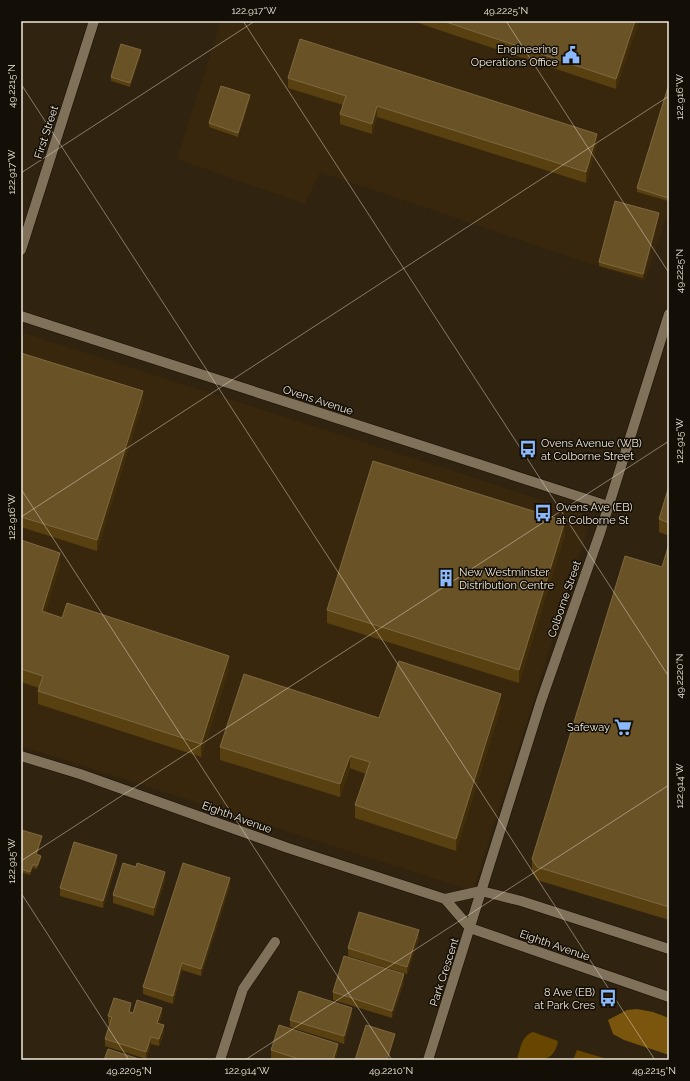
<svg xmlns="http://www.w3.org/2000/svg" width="690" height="1081" font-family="Raleway,sans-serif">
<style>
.built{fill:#38270c}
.green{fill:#674600}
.forest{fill:#7a550d}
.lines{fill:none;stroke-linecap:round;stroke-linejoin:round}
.minor-casing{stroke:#180c00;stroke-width:11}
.minor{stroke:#80715a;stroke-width:10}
.wall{fill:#584010}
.shaded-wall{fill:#412d07}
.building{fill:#695226;stroke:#7e6942}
.ticks{fill:none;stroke:#f0e8db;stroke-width:1;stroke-opacity:0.45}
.labels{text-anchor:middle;stroke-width:3;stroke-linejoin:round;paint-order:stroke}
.poi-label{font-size:11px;fill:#f0e8db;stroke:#130e06;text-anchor:end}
.street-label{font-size:11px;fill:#f0e8db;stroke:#130e06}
.neatline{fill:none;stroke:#f0e8db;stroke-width:1.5}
.ticks-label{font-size:10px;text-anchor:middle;fill:#f0e8db}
</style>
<rect width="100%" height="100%" fill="#30230f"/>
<g class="built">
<polygon points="221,21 669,21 669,210 645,282 320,172 305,204 177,159"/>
<polygon points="21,332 592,516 473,891 21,746"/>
</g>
<g class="green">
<path d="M533 1032 558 1041C554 1065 535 1060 517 1060 520 1050 521 1036 533 1032Z"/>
<polygon points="577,1050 610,1060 573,1060"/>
</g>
<polygon class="forest" points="637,1009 653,1012 669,1018 669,1055 624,1040 613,1034 608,1020 627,1010"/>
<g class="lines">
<g class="minor-casing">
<g id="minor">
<polyline points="21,250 94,21"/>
<polyline points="21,316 608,506"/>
<polyline points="21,756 80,774 288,848 445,899 470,928 669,997"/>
<polyline points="445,899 481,891 521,901 669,949"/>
<polyline points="220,1060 243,989 275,942"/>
<polyline points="428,1060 541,701 600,533 669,314"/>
</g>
</g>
<use href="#minor" class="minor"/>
</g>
<g class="wall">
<polygon points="412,21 639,21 616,89"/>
<polygon points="141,54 130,87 111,81 111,77"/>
<polygon points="288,78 597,145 586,183 377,117 372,134 340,124 340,114 343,105 288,88"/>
<polygon points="669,84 668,201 637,192 637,188"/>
<polygon points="250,99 238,137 209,127 209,123"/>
<polygon points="659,216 643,278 599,266 599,262"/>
<polygon points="21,353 143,402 97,551 21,527"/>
<polygon points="669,486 669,536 659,532 659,519"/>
<polygon points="565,534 519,683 327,623 327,610"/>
<polygon points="21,540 60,566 45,612 229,669 201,757 38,704 38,691 39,688 21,682"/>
<polygon points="669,544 669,920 537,880 532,872 532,859 662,567"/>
<polygon points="501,707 456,851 355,818 355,805 366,774 350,768 340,797 220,760 220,747 379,718"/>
<polygon points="21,830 42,840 37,854 41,859 37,869 33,868 30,875 21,872"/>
<polygon points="117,862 103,908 60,896 60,888"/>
<polygon points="165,880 154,916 113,903 113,895"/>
<polygon points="230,886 201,976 182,970 173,1004 143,994 143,987"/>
<polygon points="419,938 407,974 348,956 348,948"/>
<polygon points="404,982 392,1018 333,1000 333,992"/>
<polygon points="131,1011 131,1013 133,1013 162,1015 159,1023 164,1032 159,1046 151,1044 146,1059 105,1046 105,1039 110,1024 108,1023 108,1016"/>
<polygon points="352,1015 344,1044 290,1027 290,1020"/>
<polygon points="271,1050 338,1051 335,1060 278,1060 271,1058"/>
</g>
<g class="shaded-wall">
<polygon points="635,21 639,21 616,89 616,79"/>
<polygon points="141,50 141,54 130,87 130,83"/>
<polygon points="250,95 250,99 238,137 238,133"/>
<polygon points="377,106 377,117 372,134 372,124"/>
<polygon points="597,134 597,145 586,183 586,172"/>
<polygon points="659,213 659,216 643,278 643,274"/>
<polygon points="143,391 143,402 97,551 97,540"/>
<polygon points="565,521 565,534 519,683 519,670"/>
<polygon points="60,553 60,566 42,624 42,611"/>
<polygon points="229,656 229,669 201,757 201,744"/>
<polygon points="501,694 501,707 456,851 456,839"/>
<polygon points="350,756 350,768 340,797 340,784"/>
<polygon points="42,836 42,840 36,858 36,854"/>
<polygon points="117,855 117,862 103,908 103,901"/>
<polygon points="41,856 41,859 37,869 37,866"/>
<polygon points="33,864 33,868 30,875 30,872"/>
<polygon points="165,872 165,880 154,916 154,908"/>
<polygon points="230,878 230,886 201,976 201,969"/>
<polygon points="419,930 419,938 407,974 407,967"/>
<polygon points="182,963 182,970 173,1004 173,996"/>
<polygon points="404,974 404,982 392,1018 392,1011"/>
<polygon points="131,1003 131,1011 129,1019 129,1012"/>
<polygon points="162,1008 162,1015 157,1030 157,1023"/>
<polygon points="352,1008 352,1015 344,1044 344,1036"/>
<polygon points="164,1025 164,1032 159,1046 159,1039"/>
<polygon points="395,1034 395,1038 388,1060 387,1060"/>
<polygon points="151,1037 151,1044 146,1059 146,1052"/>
<polygon points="338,1044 338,1051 335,1060 333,1060"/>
</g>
<g class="building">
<polygon points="443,21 635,21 616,79"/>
<polygon points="300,39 597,134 586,172 377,106 372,124 340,114 346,96 288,78"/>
<polygon points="121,44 141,50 130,83 111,77"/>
<polygon points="669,84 669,194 668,198 637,188"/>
<polygon points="221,86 250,95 238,133 209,123"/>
<polygon points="615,201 659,213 643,274 599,262"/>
<polygon points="21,353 143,391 97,540 21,517"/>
<polygon points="373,461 565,521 519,670 327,610"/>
<polygon points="669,486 669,523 659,519"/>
<polygon points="21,540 60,553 42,611 62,618 67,603 229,656 201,744 38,691 43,676 21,669"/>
<polygon points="669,544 669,907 537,867 532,859 625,556 662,567"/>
<polygon points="399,661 501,694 456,839 355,805 370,762 350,756 340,784 220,747 244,674 379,718"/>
<polygon points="21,830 42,836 36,854 41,856 37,866 33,864 30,872 21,869"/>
<polygon points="74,842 117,855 103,901 60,888"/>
<polygon points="123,863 136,867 137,863 165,872 154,908 113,895"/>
<polygon points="183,863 230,878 201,969 182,963 173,996 143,987"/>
<polygon points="359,912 419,930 407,967 348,948"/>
<polygon points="344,956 404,974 392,1011 333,992"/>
<polygon points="299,991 352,1008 344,1036 290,1020"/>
<polygon points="114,998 131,1003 129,1012 133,1013 137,1000 162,1008 157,1023 164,1025 159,1039 151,1037 146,1052 105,1039 112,1017 108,1016"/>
<polygon points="279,1025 338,1044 333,1060 302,1060 271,1050"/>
<polygon points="366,1025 395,1034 387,1060 355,1060"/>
<polygon points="108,1049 139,1059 139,1060 104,1060"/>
</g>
<path class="ticks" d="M243 21 669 677M506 21 669 273M21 84 655 1060M21 173 255 21M21 489 392 1060M21 517 669 96M21 861 669 441M21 893 129 1060M245 1060 669 785"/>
<defs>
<g id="civic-bare" transform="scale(1.38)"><path d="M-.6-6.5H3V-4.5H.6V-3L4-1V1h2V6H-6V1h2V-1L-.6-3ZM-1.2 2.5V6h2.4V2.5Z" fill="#8cb9fc" stroke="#130e06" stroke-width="2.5" paint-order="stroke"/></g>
<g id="bus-bare" transform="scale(1.38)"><path d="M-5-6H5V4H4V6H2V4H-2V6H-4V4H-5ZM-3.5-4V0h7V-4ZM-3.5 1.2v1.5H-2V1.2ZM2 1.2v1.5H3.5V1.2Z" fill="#8cb9fc" stroke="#130e06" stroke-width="2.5" paint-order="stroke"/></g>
<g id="building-bare" transform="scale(1.38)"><path d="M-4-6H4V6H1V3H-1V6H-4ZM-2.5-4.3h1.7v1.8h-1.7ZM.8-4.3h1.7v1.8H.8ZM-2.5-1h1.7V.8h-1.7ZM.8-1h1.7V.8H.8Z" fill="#8cb9fc" stroke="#130e06" stroke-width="2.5" paint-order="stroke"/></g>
<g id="supermarket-bare" transform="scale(1.38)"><path d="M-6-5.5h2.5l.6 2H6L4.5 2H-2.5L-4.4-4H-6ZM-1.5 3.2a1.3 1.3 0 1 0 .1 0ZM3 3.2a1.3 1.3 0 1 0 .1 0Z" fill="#8cb9fc" stroke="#130e06" stroke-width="2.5" paint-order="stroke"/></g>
</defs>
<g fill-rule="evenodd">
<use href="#civic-bare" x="571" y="55"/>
<use href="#bus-bare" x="528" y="449"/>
<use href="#bus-bare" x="543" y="513"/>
<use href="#building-bare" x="446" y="578"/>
<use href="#supermarket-bare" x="623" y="727"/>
<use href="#bus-bare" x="608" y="998"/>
</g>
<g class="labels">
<g class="poi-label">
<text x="558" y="53">Engineering<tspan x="558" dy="13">Operations Office</tspan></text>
<text x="541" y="447" text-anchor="start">Ovens Avenue (WB)<tspan x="541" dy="13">at Colborne Street</tspan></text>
<text x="556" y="511" text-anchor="start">Ovens Ave (EB)<tspan x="556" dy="13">at Colborne St</tspan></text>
<text x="459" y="576" text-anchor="start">New Westminster<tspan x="459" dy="13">Distribution Centre</tspan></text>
<text x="610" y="731">Safeway</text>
<text x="595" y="996">8 Ave (EB)<tspan x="595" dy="13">at Park Cres</tspan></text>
</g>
<g class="street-label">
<text transform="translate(46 132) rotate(-72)" y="4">First Street</text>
<text transform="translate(318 400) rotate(18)" y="4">Ovens Avenue</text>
<text transform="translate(564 599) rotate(-71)" y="4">Colborne Street</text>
<text transform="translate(237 817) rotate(20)" y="4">Eighth Avenue</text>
<text transform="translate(555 945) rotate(19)" y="4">Eighth Avenue</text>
<text transform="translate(444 972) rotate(-72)" y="4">Park Crescent</text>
</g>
</g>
<rect width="690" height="1081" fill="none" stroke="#130e06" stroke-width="44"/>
<rect x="22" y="22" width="646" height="1037" class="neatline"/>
<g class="ticks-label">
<text x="254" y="14">122.917°W</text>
<text x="506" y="14">49.2225°N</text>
<text transform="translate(11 86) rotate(-90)" y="4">49.2215°N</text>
<text transform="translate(679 97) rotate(-90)" y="4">122.916°W</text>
<text transform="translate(11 172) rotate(-90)" y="4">122.917°W</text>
<text transform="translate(679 271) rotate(-90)" y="4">49.2225°N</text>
<text transform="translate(679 441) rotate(-90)" y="4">122.915°W</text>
<text transform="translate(11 517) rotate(-90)" y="4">122.916°W</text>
<text transform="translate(679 676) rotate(-90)" y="4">49.2220°N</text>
<text transform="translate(679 786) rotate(-90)" y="4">122.914°W</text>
<text transform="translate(11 861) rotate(-90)" y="4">122.915°W</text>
<text x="129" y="1074">49.2205°N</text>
<text x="247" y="1074">122.914°W</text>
<text x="391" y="1074">49.2210°N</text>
<text x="654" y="1074">49.2215°N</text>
</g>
</svg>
